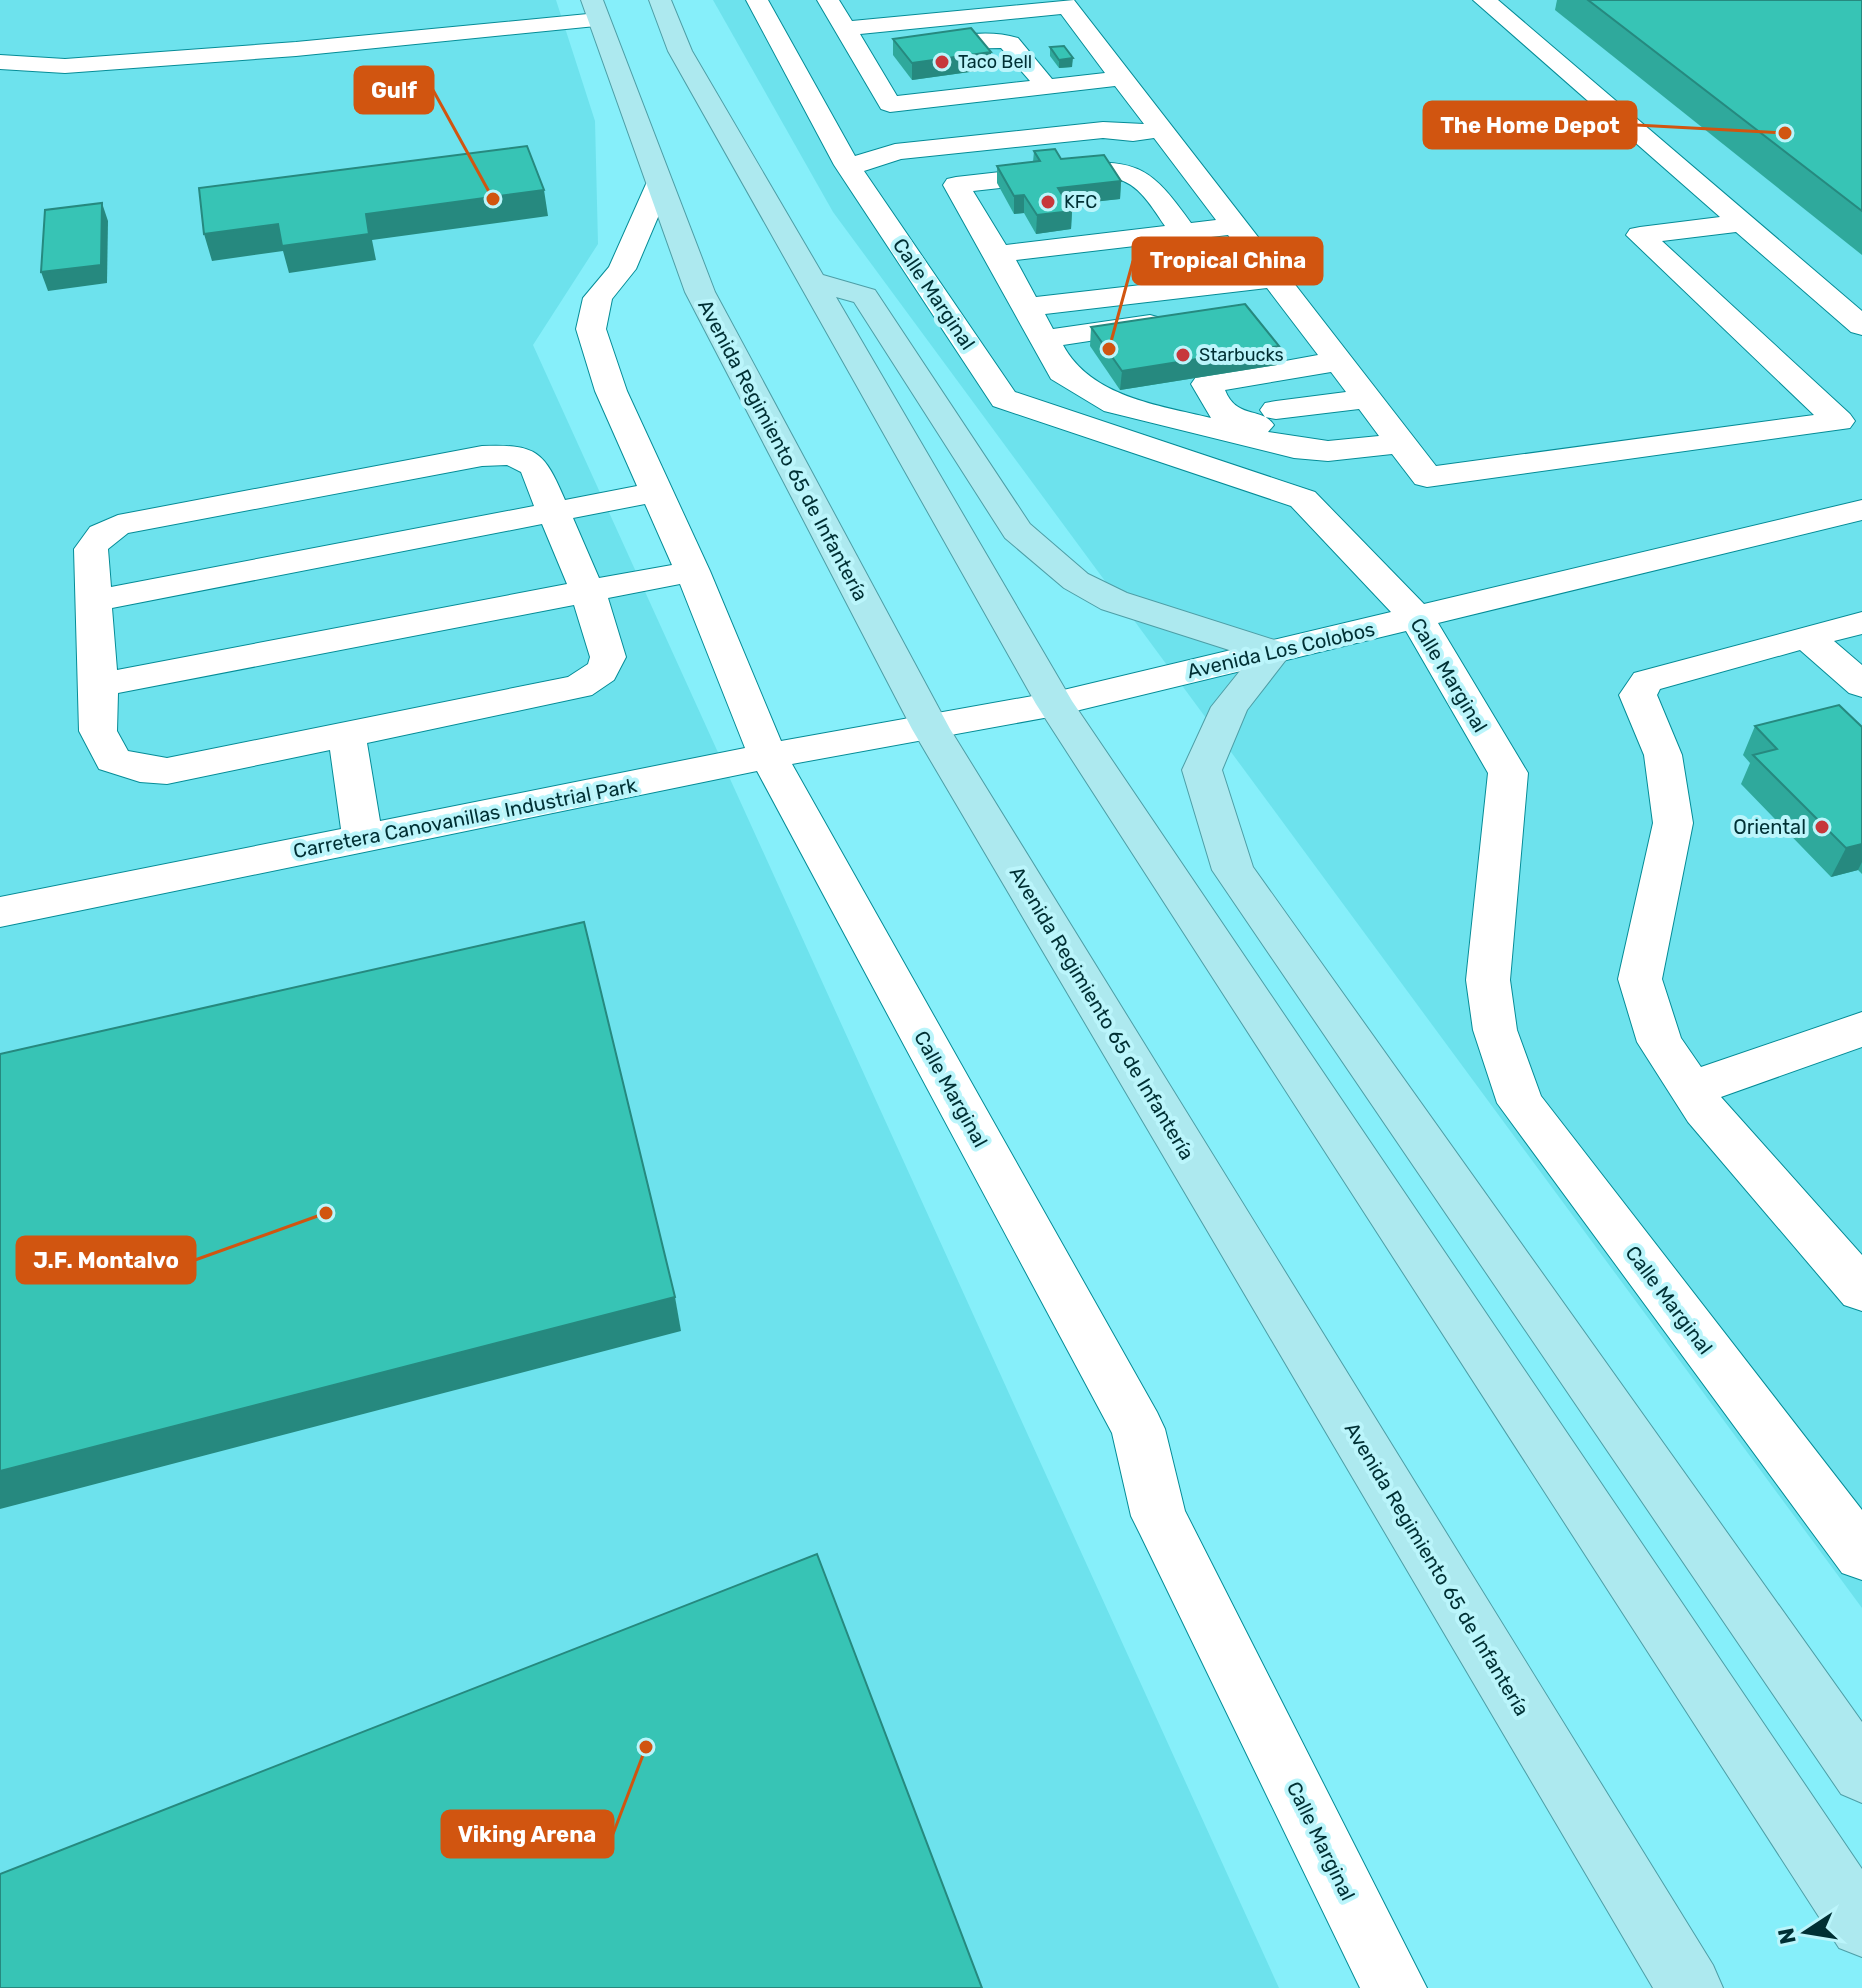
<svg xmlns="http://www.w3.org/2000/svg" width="1862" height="1988" font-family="Rubik,sans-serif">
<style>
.built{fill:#6de2ed}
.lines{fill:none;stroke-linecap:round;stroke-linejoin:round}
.minor-casing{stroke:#058c97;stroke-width:2}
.major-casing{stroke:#4d9ea6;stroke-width:2}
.minor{fill:#fff;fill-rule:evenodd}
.major{fill:#ade9ef;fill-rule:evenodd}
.wall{fill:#2fa99c}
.shaded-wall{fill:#26897f}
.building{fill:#37c4b5;stroke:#26897f;stroke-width:2}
.poi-dot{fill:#c7383b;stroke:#bbf5fb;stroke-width:3}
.labels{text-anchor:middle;stroke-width:8;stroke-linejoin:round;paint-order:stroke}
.far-poi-label{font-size:18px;fill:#003034;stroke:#bbf5fb;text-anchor:start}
.street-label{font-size:20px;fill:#003034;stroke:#bbf5fb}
.poi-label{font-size:20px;fill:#003034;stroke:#bbf5fb;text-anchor:end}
.leader{fill:none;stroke:#d15510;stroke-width:3}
.callout-dot{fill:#d15510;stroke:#bbf5fb;stroke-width:3}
.callout{fill:#d15510;stroke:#d15510;stroke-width:3}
.callout-label{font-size:22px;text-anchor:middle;font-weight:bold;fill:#fff}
</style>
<rect width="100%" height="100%" fill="#86effa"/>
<g class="built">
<polygon points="0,0 556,0 595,121 598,244 533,345 1279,1988 0,1988"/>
<polygon points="713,0 1862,0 1862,1608 833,212"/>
</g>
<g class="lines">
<g class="minor-casing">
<g id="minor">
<path d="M746 0H768L855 156 895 144 1103 122 1144 124 1115 86 890 112 881 109 817 0H839L852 21 1074 0 1436 466 1814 415 1626 235 1630 229 1640 227 1720 217 1473 0H1498L1862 311V335L1851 332 1736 232 1662 241 1850 414 1855 421 1850 428 1427 487 1415 484 1392 454 1328 461 1294 458 1104 411 1051 379 943 185 947 179 956 177 1037 168C1048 171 1060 165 1072 164 1139 158 1153 170 1191 223L1216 220 1154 138 1133 141 1103 138 901 159 864 171 1015 392 1315 492 1424 604 1862 500V520L1438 623 1528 773 1510 980 1517 1030 1541 1096 1862 1510V1580L1842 1573 1497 1103 1473 1030 1466 980 1488 773 1406 631 1055 716 792 764 1157 1412 1165 1429 1185 1511 1427 1988H1360L1140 1534 1131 1516 1112 1433 757 771 0 927V897L341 829 330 750 167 784 140 782 99 769 79 731 74 549 90 527 118 515 482 446C537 444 544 451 565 500L637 486 595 391 576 329 583 298 609 267 646 184 650 178H668L672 184 636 269 612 299 606 329 627 391 710 571 781 741 1055 692 1391 612 1291 506 993 406 834 165ZM1061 14 1105 73 1052 79 1018 38C994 31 968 33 944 39L940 44 944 49 1001 48 1030 81 897 96 860 34ZM1106 177C1137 179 1149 203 1165 226L1006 245 973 191 1037 184 1049 179ZM1228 235 1255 272 1036 297 1016 260ZM1267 288 1318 355 1196 377 1191 384 1211 418C1158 405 1091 397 1063 345L1161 330 1165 324 1161 318 1150 315 1053 329 1045 314ZM1331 372 1346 392 1276 401 1265 403 1260 410 1265 417 1276 419 1359 409 1379 436 1328 441 1268 432 1274 425C1261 406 1237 420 1225 390ZM507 465 521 472 534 506 111 587 108 549 128 533 482 466ZM645 504 672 565 599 578 573 518ZM542 524 567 584 117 670 112 608ZM680 584 745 748 380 821 367 743 592 695 614 680 626 657 608 598ZM574 605 590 657 588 664 568 677 167 758 128 751 117 731 118 693Z"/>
<polygon points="598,13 610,20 606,25 296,56 65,73 0,69 0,55 65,59 296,42"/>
<polygon points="1862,612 1862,634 1834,641 1862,665 1862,697 1849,693 1800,650 1660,689 1657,695 1682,755 1693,823 1662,979 1681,1038 1701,1067 1862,1012 1862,1047 1721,1097 1862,1255 1862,1311 1844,1305 1688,1122 1637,1042 1618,979 1653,823 1644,755 1619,695 1634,673"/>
</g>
</g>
<g class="major-casing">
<g id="major">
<polygon points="581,0 603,0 715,292 950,729 1713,1965 1723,1988 1653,1988 912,729 685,292"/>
<polygon points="649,0 671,0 692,51 823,275 875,290 1030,524 1088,574 1127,593 1287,644 1292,652 1247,710 1222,770 1253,867 1862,1722 1862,1803 1841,1794 1212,870 1182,770 1211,707 1251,657 1101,609 1064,588 1005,538 854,302 836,297 1072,701 1862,1869 1862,1957 1839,1948 1036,704 668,51"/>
</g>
</g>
<use href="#minor" class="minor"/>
<use href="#major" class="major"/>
</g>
<g class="wall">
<polygon points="1557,0 1862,0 1862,255 1555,10"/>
<polygon points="893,39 991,52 991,69 912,80 893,55"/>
<polygon points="1050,47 1072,67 1059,68 1050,56"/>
<polygon points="1034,151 1061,159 1121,181 1120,199 1068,204 1072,211 1071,229 1036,234 1024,213 1014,214 997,183 997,166 1033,162"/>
<polygon points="1091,327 1277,365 1120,390 1090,346"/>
<polygon points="1755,726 1862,727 1862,874 1858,870 1831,877 1741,784 1750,763 1743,755"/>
</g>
<g class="shaded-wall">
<polygon points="991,52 991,69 912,80 912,63"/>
<polygon points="1073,58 1072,67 1059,68 1059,60"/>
<polygon points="1121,181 1120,199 1057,206 1058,188"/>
<polygon points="544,190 548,216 372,240 376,260 289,273 283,251 212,261 204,234"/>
<polygon points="1024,195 1024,213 1014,214 1014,196"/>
<polygon points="102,203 108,221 107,283 48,291 41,272"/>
<polygon points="1072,211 1071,229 1036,234 1037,215"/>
<polygon points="1279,346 1277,365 1120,390 1122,371"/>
<polygon points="1862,844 1862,862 1858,870 1831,877 1846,848"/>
<polygon points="675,1297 681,1331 0,1509 0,1471"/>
</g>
<g class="building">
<polygon points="1588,0 1862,0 1862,211"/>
<polygon points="971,28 991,52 912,63 893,39"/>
<polygon points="1064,46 1073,58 1059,60 1050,47"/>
<polygon points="527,146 544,190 366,214 369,234 282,246 278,224 204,234 199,188"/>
<polygon points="1055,149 1061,159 1104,155 1121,181 1058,188 1072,211 1037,215 1024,195 1014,196 997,166 1040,161 1034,151"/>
<polygon points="102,203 101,265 41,272 45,210"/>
<polygon points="1245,304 1279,346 1122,371 1091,327"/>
<polygon points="1839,705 1862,727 1862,844 1846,848 1753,755 1777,749 1755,726"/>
<polygon points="584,922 675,1297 0,1471 0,1054"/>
<polygon points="817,1554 982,1988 0,1988 0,1874"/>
</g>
<g class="poi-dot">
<circle cx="942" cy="62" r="8"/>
<circle cx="1048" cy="202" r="8"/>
<circle cx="1183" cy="355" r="8"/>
<circle cx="1822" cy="827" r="8"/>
</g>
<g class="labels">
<g class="far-poi-label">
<text x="958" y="68">Taco Bell</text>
<text x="1064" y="208">KFC</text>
<text x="1199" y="361">Starbucks</text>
</g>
<g class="street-label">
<text transform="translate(934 294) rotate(56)" y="7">Calle Marginal</text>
<text transform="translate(783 450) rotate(62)" y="7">Avenida Regimiento 65 de Infantería</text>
<text transform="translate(1281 650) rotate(-13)" y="7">Avenida Los Colobos</text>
<text transform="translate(1449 675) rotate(59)" y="7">Calle Marginal</text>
<text transform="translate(465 818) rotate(-11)" y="7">Carretera Canovanillas Industrial Park</text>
<text transform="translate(1102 1013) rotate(59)" y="7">Avenida Regimiento 65 de Infantería</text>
<text transform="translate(951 1089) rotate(61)" y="7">Calle Marginal</text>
<text transform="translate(1669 1300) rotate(53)" y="7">Calle Marginal</text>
<text transform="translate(1437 1569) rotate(59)" y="7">Avenida Regimiento 65 de Infantería</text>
<text transform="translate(1321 1841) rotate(64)" y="7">Calle Marginal</text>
</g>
<g class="poi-label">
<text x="1806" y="834">Oriental</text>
</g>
</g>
<path class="leader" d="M493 199L433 90M1785 133L1636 125M1109 349L1133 261M326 1213L195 1260M646 1747L613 1834"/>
<g class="callout-dot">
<circle cx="493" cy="199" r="8"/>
<circle cx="1785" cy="133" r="8"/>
<circle cx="1109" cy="349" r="8"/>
<circle cx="326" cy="1213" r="8"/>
<circle cx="646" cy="1747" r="8"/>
</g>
<g class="callout">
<rect x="355" y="67" width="78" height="46" rx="8"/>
<rect x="1424" y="102" width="212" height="46" rx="8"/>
<rect x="1133" y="238" width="189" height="46" rx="8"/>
<rect x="17" y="1237" width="178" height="46" rx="8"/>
<rect x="442" y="1811" width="171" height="46" rx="8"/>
</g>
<g class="callout-label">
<text x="394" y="98">Gulf</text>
<text x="1530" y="133">The Home Depot</text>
<text x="1228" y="268">Tropical China</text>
<text x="106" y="1268">J.F. Montalvo</text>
<text x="527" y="1842">Viking Arena</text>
</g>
<g transform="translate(1806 1932) rotate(258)" stroke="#bbf5fb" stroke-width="6" paint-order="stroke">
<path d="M0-6L14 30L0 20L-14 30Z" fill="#003034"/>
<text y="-12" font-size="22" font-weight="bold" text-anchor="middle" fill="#003034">N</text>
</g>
</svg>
